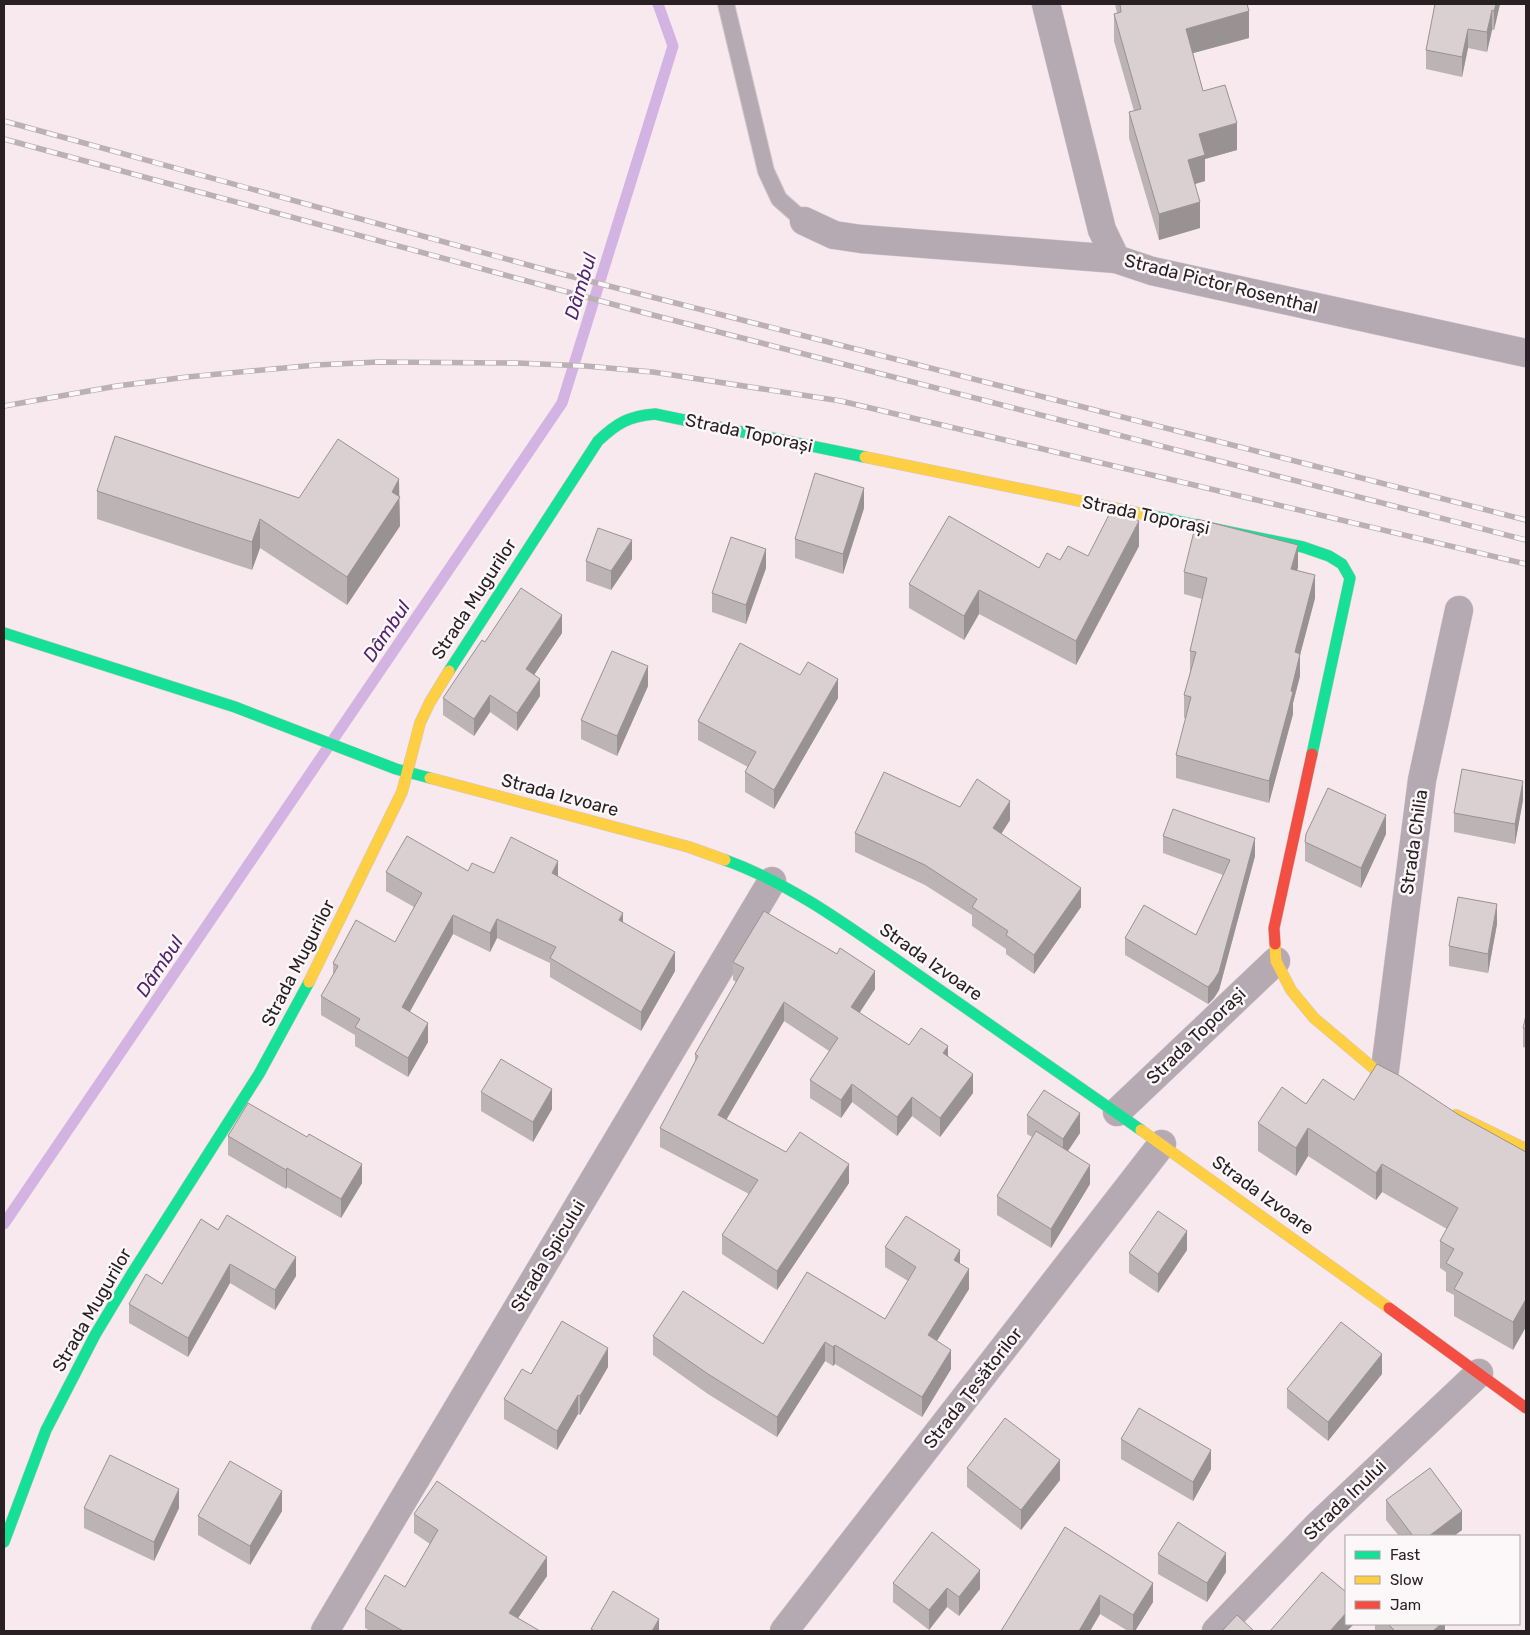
<svg xmlns="http://www.w3.org/2000/svg" width="1530" height="1635" font-family="Rubik,sans-serif">
<style>
.lines{fill:none;stroke-linecap:round;stroke-linejoin:round}
.stream{stroke:#d3b3e2;stroke-width:11}
.lane-casing{stroke:#d1c6c9;stroke-width:18}
.street-casing{stroke:#d1c6c9;stroke-width:29}
.fast-casing{stroke:#d1c6c9;stroke-width:12}
.slow-casing{stroke:#d1c6c9;stroke-width:12}
.jam-casing{stroke:#d1c6c9;stroke-width:12}
.lane{stroke:#b5aab2;stroke-width:16}
.street{stroke:#b5aab2;stroke-width:28}
.fast{stroke:#16e098;stroke-width:11}
.slow{stroke:#ffcf43;stroke-width:11}
.jam{stroke:#f24e42;stroke-width:11}
.rail-casing{stroke:#bbb0b4;stroke-width:5.5}
.rail{stroke:#fcf7f8;stroke-width:4;stroke-dasharray:11;stroke-linecap:butt}
.wall{fill:#bcb3b4}
.shaded-wall{fill:#999292}
.building{fill:#dbd0d1;stroke:#999292}
.labels{text-anchor:middle;stroke-width:5;stroke-linejoin:round;paint-order:stroke}
.street-label{font-size:18px;fill:#292023;stroke:#fcf7f8}
.water-label{font-size:19px;font-style:italic;fill:#53236e;stroke:#fcf7f8}
</style>
<rect width="100%" height="100%" fill="#f7e9ed"/>
<g class="lines">
<polyline class="stream" points="4,1224 562,403 673,46 658,4"/>
<g class="lane-casing">
<polyline id="lane" points="726,4 766,171 779,199 804,221"/>
</g>
<g class="street-casing">
<g id="street">
<polyline points="1046,4 1102,230 1116,259 1152,271 1526,353"/>
<polyline points="804,221 834,235 861,239 1116,259"/>
<polyline points="1384,1077 1422,780 1459,610"/>
<polyline points="1117,1112 1276,961"/>
<polyline points="325,1631 772,881"/>
<polyline points="784,1631 1162,1144"/>
<polyline points="1216,1631 1318,1525 1479,1373"/>
</g>
</g>
<g class="fast-casing">
<g id="fast">
<polyline points="1148,515 1303,547 1329,556 1342,564 1350,578 1312,754"/>
<polyline points="4,633 235,707 396,769 430,778"/>
<path d="M449 671 598 441C617 423 629 416 655 414L865 457"/>
<path d="M725 860C795 885 856 932 917 974 992 1026 1066 1078 1141 1130"/>
<polyline points="4,1542 46,1430 95,1335 131,1275 259,1074 309,982"/>
</g>
</g>
<g class="slow-casing">
<g id="slow">
<polyline points="865,457 1148,515"/>
<polyline points="430,778 689,847 725,860"/>
<polyline points="1275,944 1276,961 1291,990 1314,1018 1384,1077 1404,1088"/>
<polyline points="309,982 402,792 420,723 430,702 449,671"/>
<polyline points="1456,1115 1526,1149"/>
<polyline points="1141,1130 1389,1308"/>
</g>
</g>
<g class="jam-casing">
<g id="jam">
<polyline points="1275,944 1274,928 1312,754"/>
<polyline points="1389,1308 1526,1408"/>
</g>
</g>
<use href="#lane" class="lane"/>
<use href="#street" class="street"/>
<use href="#fast" class="fast"/>
<use href="#slow" class="slow"/>
<use href="#jam" class="jam"/>
<g class="rail-casing">
<g id="rail">
<polyline points="4,121 550,271 1526,520"/>
<polyline points="4,139 645,313 1526,540"/>
<polyline points="4,406 117,386 187,377 316,365 378,362 517,363 586,366 653,372 841,401 1526,564"/>
</g>
</g>
<use href="#rail" class="rail"/>
</g>
<g class="wall">
<polygon points="1115,4 1247,4 1249,38 1193,53 1203,91 1237,150 1205,159 1205,181 1195,184 1200,228 1159,240 1129,138 1129,112 1134,111 1114,41 1114,14 1117,13"/>
<polygon points="1500,4 1494,30 1492,30 1487,52 1468,48 1462,77 1426,69 1426,50"/>
<polygon points="97,491 299,498 399,497 400,526 347,605 260,548 252,570 97,519"/>
<polygon points="864,508 843,574 795,558 795,539"/>
<polygon points="1139,546 1076,665 979,614 964,640 909,608 909,584 1039,568 1060,560 1088,556"/>
<polygon points="632,559 611,590 586,581 586,561"/>
<polygon points="1298,567 1297,571 1315,598 1300,655 1300,676 1293,703 1293,714 1269,803 1176,778 1176,755 1186,718 1184,718 1184,695 1190,673 1190,651 1202,599 1184,594 1184,572"/>
<polygon points="766,568 746,624 712,612 712,593"/>
<polygon points="562,633 534,675 540,696 517,731 490,712 474,736 443,715 443,698 485,642"/>
<polygon points="648,686 617,756 581,739 581,720"/>
<polygon points="838,698 774,809 745,792 745,772 748,767 698,740 698,721"/>
<polygon points="1523,800 1515,844 1454,832 1454,813"/>
<polygon points="1010,820 1001,834 1081,907 1034,974 1006,954 1006,949 972,926 972,915 925,885 855,852 855,833"/>
<polygon points="1386,834 1361,888 1305,861 1305,842"/>
<polygon points="1163,836 1255,856 1219,990 1214,998 1208,1004 1125,955 1125,938 1196,935 1223,875 1163,853"/>
<polygon points="468,871 558,876 623,923 675,971 641,1031 550,977 550,963 497,938 490,952 453,934 409,1012 428,1042 408,1077 355,1046 355,1035 321,1015 321,996 333,976 333,963 395,942 414,907 386,891 386,872"/>
<polygon points="1497,924 1488,973 1449,966 1449,946"/>
<polygon points="733,962 875,989 859,1013 909,1045 948,1056 973,1093 940,1137 912,1116 897,1136 852,1102 841,1118 810,1098 810,1080 829,1051 784,1021 726,1119 786,1152 849,1183 777,1290 722,1254 722,1235 749,1194 660,1147 660,1128 695,1063 695,1054 736,982 733,980"/>
<polygon points="1526,1015 1526,1048 1523,1047 1523,1028"/>
<polygon points="481,1092 552,1109 533,1142 481,1111"/>
<polygon points="1354,1100 1459,1115 1526,1152 1513,1350 1454,1316 1454,1295 1446,1291 1446,1272 1440,1268 1440,1241 1447,1229 1382,1192 1376,1200 1308,1156 1296,1176 1258,1151 1258,1123 1306,1104"/>
<polygon points="1027,1115 1080,1133 1068,1151 1090,1184 1051,1248 997,1215 997,1196 1032,1137 1027,1134"/>
<polygon points="228,1136 307,1137 362,1183 341,1218 287,1187 286,1189 228,1155"/>
<polygon points="201,1219 296,1276 275,1310 230,1283 188,1357 129,1323 129,1304 162,1284"/>
<polygon points="885,1247 960,1264 969,1289 937,1341 951,1369 922,1417 835,1364 833,1366 825,1361 777,1437 708,1394 653,1355 653,1336 763,1344 885,1319 908,1281 885,1267"/>
<polygon points="1187,1250 1158,1293 1129,1273 1129,1253"/>
<polygon points="608,1367 580,1415 578,1414 557,1450 504,1419 504,1399 531,1374"/>
<polygon points="1382,1374 1328,1441 1287,1408 1287,1389"/>
<polygon points="1121,1439 1211,1469 1193,1501 1121,1459"/>
<polygon points="967,1468 1060,1480 1021,1530 967,1487"/>
<polygon points="1386,1500 1462,1530 1454,1536 1399,1536 1386,1520"/>
<polygon points="84,1508 179,1508 154,1561 84,1528"/>
<polygon points="282,1511 250,1565 198,1535 198,1516"/>
<polygon points="414,1514 547,1576 518,1618 540,1631 370,1631 365,1628 365,1609 405,1587 430,1544 414,1533"/>
<polygon points="1065,1527 1153,1602 1135,1631 1128,1631 1100,1614 1090,1631 1001,1631"/>
<polygon points="1158,1554 1226,1572 1207,1602 1158,1574"/>
<polygon points="893,1583 980,1589 959,1616 947,1607 929,1630 893,1602"/>
<polygon points="1375,1624 1445,1624 1445,1631 1377,1631 1375,1630"/>
</g>
<g class="shaded-wall">
<polygon points="1496,4 1500,4 1494,30 1494,11"/>
<polygon points="1492,10 1492,30 1487,52 1487,32"/>
<polygon points="1249,11 1249,38 1186,55 1186,29"/>
<polygon points="1468,29 1468,48 1462,77 1462,57"/>
<polygon points="1237,123 1237,150 1205,159 1205,181 1188,186 1188,160 1199,134"/>
<polygon points="1200,202 1200,228 1159,240 1159,214"/>
<polygon points="399,479 400,526 347,605 347,577"/>
<polygon points="864,488 864,508 843,574 843,554"/>
<polygon points="260,519 260,548 252,570 252,542"/>
<polygon points="1139,521 1139,546 1076,665 1076,641"/>
<polygon points="632,540 632,559 611,590 611,571"/>
<polygon points="1298,545 1298,567 1291,592 1291,569"/>
<polygon points="766,549 766,568 746,624 746,605"/>
<polygon points="1315,575 1315,598 1300,655 1300,676 1293,703 1293,714 1269,803 1269,781 1291,691 1295,652"/>
<polygon points="979,590 979,614 964,640 964,616"/>
<polygon points="562,615 562,633 526,687 526,669"/>
<polygon points="648,666 648,686 617,756 617,736"/>
<polygon points="540,679 540,696 517,731 517,713"/>
<polygon points="838,679 838,698 774,809 774,790"/>
<polygon points="490,695 490,712 474,736 474,719"/>
<polygon points="1523,781 1523,800 1515,844 1515,824"/>
<polygon points="1010,801 1010,820 993,847 993,828"/>
<polygon points="1386,815 1386,834 1361,888 1361,868"/>
<polygon points="1255,838 1255,856 1219,990 1214,998 1208,1004 1208,987"/>
<polygon points="558,861 558,880 552,873"/>
<polygon points="1081,888 1081,907 1034,974 1034,955"/>
<polygon points="1497,904 1497,924 1488,973 1488,954"/>
<polygon points="623,913 623,932 619,920"/>
<polygon points="453,915 453,934 402,1026 402,1007"/>
<polygon points="497,919 497,938 490,952 490,933"/>
<polygon points="675,952 675,971 641,1031 641,1012"/>
<polygon points="875,971 875,989 851,1026 851,1007"/>
<polygon points="784,1002 784,1021 718,1134 718,1115"/>
<polygon points="428,1023 428,1042 408,1077 408,1058"/>
<polygon points="948,1046 948,1065 943,1053"/>
<polygon points="973,1074 973,1093 940,1137 940,1118"/>
<polygon points="852,1084 852,1102 841,1118 841,1100"/>
<polygon points="552,1089 552,1109 533,1142 533,1122"/>
<polygon points="912,1097 912,1116 897,1136 897,1117"/>
<polygon points="1080,1113 1080,1133 1063,1158 1063,1139"/>
<polygon points="1308,1128 1308,1156 1296,1176 1296,1148"/>
<polygon points="362,1164 362,1183 341,1218 341,1199"/>
<polygon points="849,1164 849,1183 777,1290 777,1271"/>
<polygon points="1382,1164 1382,1192 1376,1200 1376,1173"/>
<polygon points="1090,1165 1090,1184 1051,1248 1051,1229"/>
<polygon points="287,1168 287,1187 286,1189 286,1170"/>
<polygon points="1187,1231 1187,1250 1158,1293 1158,1274"/>
<polygon points="960,1250 960,1269 954,1260"/>
<polygon points="296,1257 296,1276 275,1310 275,1290"/>
<polygon points="230,1264 230,1283 188,1357 188,1338"/>
<polygon points="969,1269 969,1289 928,1355 928,1335"/>
<polygon points="1526,1299 1526,1327 1513,1350 1513,1322"/>
<polygon points="825,1342 825,1361 777,1437 777,1417"/>
<polygon points="835,1345 835,1364 833,1366 833,1347"/>
<polygon points="608,1348 608,1367 580,1415 580,1396"/>
<polygon points="951,1350 951,1369 922,1417 922,1397"/>
<polygon points="1382,1354 1382,1374 1328,1441 1328,1422"/>
<polygon points="578,1395 578,1414 557,1450 557,1431"/>
<polygon points="1211,1450 1211,1469 1193,1501 1193,1482"/>
<polygon points="1060,1460 1060,1480 1021,1530 1021,1510"/>
<polygon points="179,1489 179,1508 154,1561 154,1542"/>
<polygon points="282,1491 282,1511 250,1565 250,1546"/>
<polygon points="1462,1511 1462,1530 1454,1536 1429,1536"/>
<polygon points="1226,1553 1226,1572 1207,1602 1207,1583"/>
<polygon points="547,1557 547,1576 509,1631 509,1613"/>
<polygon points="980,1570 980,1589 959,1616 959,1597"/>
<polygon points="1153,1583 1153,1602 1135,1631 1133,1631 1133,1615"/>
<polygon points="947,1588 947,1607 929,1630 929,1610"/>
<polygon points="1100,1595 1100,1614 1090,1631 1079,1631"/>
<polygon points="1346,1613 1346,1624 1354,1624 1347,1631 1330,1631"/>
<polygon points="659,1619 659,1631 652,1631"/>
<polygon points="1441,1624 1445,1624 1445,1631 1433,1631"/>
</g>
<g class="building">
<polygon points="1120,4 1247,4 1249,11 1186,29 1203,91 1225,85 1237,123 1199,134 1205,155 1188,160 1200,202 1159,214 1129,112 1141,109 1114,14 1121,12"/>
<polygon points="1435,4 1496,4 1494,11 1492,10 1487,32 1468,29 1462,57 1426,50"/>
<polygon points="115,436 299,498 338,439 399,479 392,492 400,497 347,577 260,519 252,542 97,491"/>
<polygon points="815,473 864,488 843,554 795,539"/>
<polygon points="1113,507 1139,521 1076,641 979,590 964,616 909,584 949,516 1039,568 1047,553 1060,560 1068,546 1088,556"/>
<polygon points="1197,519 1298,545 1291,569 1315,575 1295,652 1300,654 1291,691 1293,692 1269,781 1176,755 1191,697 1184,695 1196,652 1190,651 1207,578 1184,572"/>
<polygon points="598,528 632,540 611,571 586,561"/>
<polygon points="731,537 766,549 746,605 712,593"/>
<polygon points="521,588 562,615 526,669 540,679 517,713 490,695 474,719 443,698 482,640 485,642"/>
<polygon points="740,643 800,675 808,662 838,679 774,790 745,772 756,752 698,721"/>
<polygon points="612,651 648,666 617,736 581,720"/>
<polygon points="1462,769 1523,781 1515,824 1454,813"/>
<polygon points="884,772 960,807 977,779 1010,801 993,828 1081,888 1034,955 1006,935 1008,931 972,907 977,899 925,865 855,833"/>
<polygon points="1328,788 1386,815 1361,868 1305,842 1306,834"/>
<polygon points="1173,809 1255,838 1219,972 1214,980 1208,987 1125,938 1144,905 1196,935 1230,860 1163,836"/>
<polygon points="407,836 468,871 472,863 494,873 511,837 558,861 552,873 623,913 619,920 675,952 641,1012 550,958 556,947 497,919 490,933 453,915 402,1007 428,1023 408,1058 355,1027 360,1019 321,996 338,966 333,963 356,920 395,942 422,893 386,872"/>
<polygon points="1458,897 1497,904 1488,954 1449,946"/>
<polygon points="764,911 837,954 840,948 875,971 851,1007 909,1045 921,1028 948,1046 943,1053 973,1074 940,1118 912,1097 897,1117 852,1084 841,1100 810,1080 838,1038 784,1002 718,1115 786,1152 800,1132 849,1164 777,1271 722,1235 758,1180 660,1128 698,1056 695,1054 744,968 733,962"/>
<polygon points="1526,1015 1526,1029 1523,1028"/>
<polygon points="501,1059 552,1089 533,1122 481,1092"/>
<polygon points="1377,1064 1400,1076 1459,1115 1526,1152 1526,1299 1513,1322 1454,1289 1463,1273 1446,1263 1454,1249 1440,1241 1458,1208 1382,1164 1376,1173 1308,1128 1296,1148 1258,1123 1282,1087 1306,1104 1323,1079 1354,1100"/>
<polygon points="1044,1090 1080,1113 1063,1139 1027,1115"/>
<polygon points="248,1103 307,1137 309,1134 362,1164 341,1199 287,1168 286,1170 228,1136"/>
<polygon points="1036,1131 1090,1165 1051,1229 997,1196"/>
<polygon points="1158,1211 1187,1231 1158,1274 1129,1253"/>
<polygon points="227,1215 296,1257 275,1290 230,1264 188,1338 129,1304 146,1274 162,1284 201,1219 218,1230"/>
<polygon points="906,1216 960,1250 954,1260 969,1269 928,1335 951,1350 922,1397 835,1345 833,1347 825,1342 777,1417 708,1374 653,1336 683,1291 763,1344 807,1272 885,1319 916,1267 885,1247"/>
<polygon points="562,1321 608,1348 580,1396 578,1395 557,1431 504,1399 522,1369 531,1374"/>
<polygon points="1341,1322 1382,1354 1328,1422 1287,1389"/>
<polygon points="1139,1408 1211,1450 1193,1482 1121,1439"/>
<polygon points="1005,1418 1060,1460 1021,1510 967,1468"/>
<polygon points="110,1455 179,1489 154,1542 84,1508"/>
<polygon points="230,1461 282,1491 250,1546 198,1516"/>
<polygon points="1430,1468 1462,1511 1429,1536 1413,1536 1386,1500"/>
<polygon points="437,1481 547,1557 509,1613 540,1631 403,1631 365,1609 385,1575 405,1587 438,1530 414,1514"/>
<polygon points="1178,1522 1226,1553 1207,1583 1158,1554"/>
<polygon points="1065,1527 1153,1583 1133,1615 1100,1595 1079,1631 1001,1631"/>
<polygon points="932,1532 980,1570 959,1597 947,1588 929,1610 893,1583"/>
<polygon points="1322,1572 1346,1592 1346,1613 1330,1631 1270,1631"/>
<polygon points="613,1591 659,1619 652,1631 595,1631 591,1629"/>
<polygon points="1237,1615 1254,1631 1222,1631"/>
<polygon points="1388,1624 1441,1624 1433,1631 1395,1631"/>
</g>
<g class="labels">
<g class="street-label">
<text transform="translate(1221 284) rotate(14)" y="6">Strada Pictor Rosenthal</text>
<text transform="translate(749 433) rotate(12)" y="6">Strada Toporași</text>
<text transform="translate(1146 515) rotate(12)" y="6">Strada Toporași</text>
<text transform="translate(474 599) rotate(-57)" y="6">Strada Mugurilor</text>
<text transform="translate(560 795) rotate(15)" y="6">Strada Izvoare</text>
<text transform="translate(1414 842) rotate(-82)" y="6">Strada Chilia</text>
<text transform="translate(931 962) rotate(35)" y="6">Strada Izvoare</text>
<text transform="translate(298 963) rotate(-63)" y="6">Strada Mugurilor</text>
<text transform="translate(1196 1036) rotate(-44)" y="6">Strada Toporași</text>
<text transform="translate(1263 1195) rotate(36)" y="6">Strada Izvoare</text>
<text transform="translate(548 1256) rotate(-59)" y="6">Strada Spicului</text>
<text transform="translate(92 1310) rotate(-60)" y="6">Strada Mugurilor</text>
<text transform="translate(973 1388) rotate(-52)" y="6">Strada Țesătorilor</text>
<text transform="translate(1345 1500) rotate(-44)" y="6">Strada Inului</text>
</g>
<g class="water-label">
<text transform="translate(580 286) rotate(-73)" y="7">Dâmbul</text>
<text transform="translate(386 631) rotate(-56)" y="7">Dâmbul</text>
<text transform="translate(159 966) rotate(-56)" y="7">Dâmbul</text>
</g>
</g>
<rect width="1530" height="1635" fill="none" stroke="#292023" stroke-width="10"/>
<rect x="1345" y="1535" width="175" height="90" fill="#fcf7f8" stroke="#a8a1a3"/>
<rect x="1355" y="1551" width="25" height="8" fill="#16e098" stroke="#a8a1a3"/>
<text x="1390" y="1560" font-size="15" fill="#292023">Fast</text>
<rect x="1355" y="1576" width="25" height="8" fill="#ffcf43" stroke="#a8a1a3"/>
<text x="1390" y="1585" font-size="15" fill="#292023">Slow</text>
<rect x="1355" y="1601" width="25" height="8" fill="#f24e42" stroke="#a8a1a3"/>
<text x="1390" y="1610" font-size="15" fill="#292023">Jam</text>
</svg>
